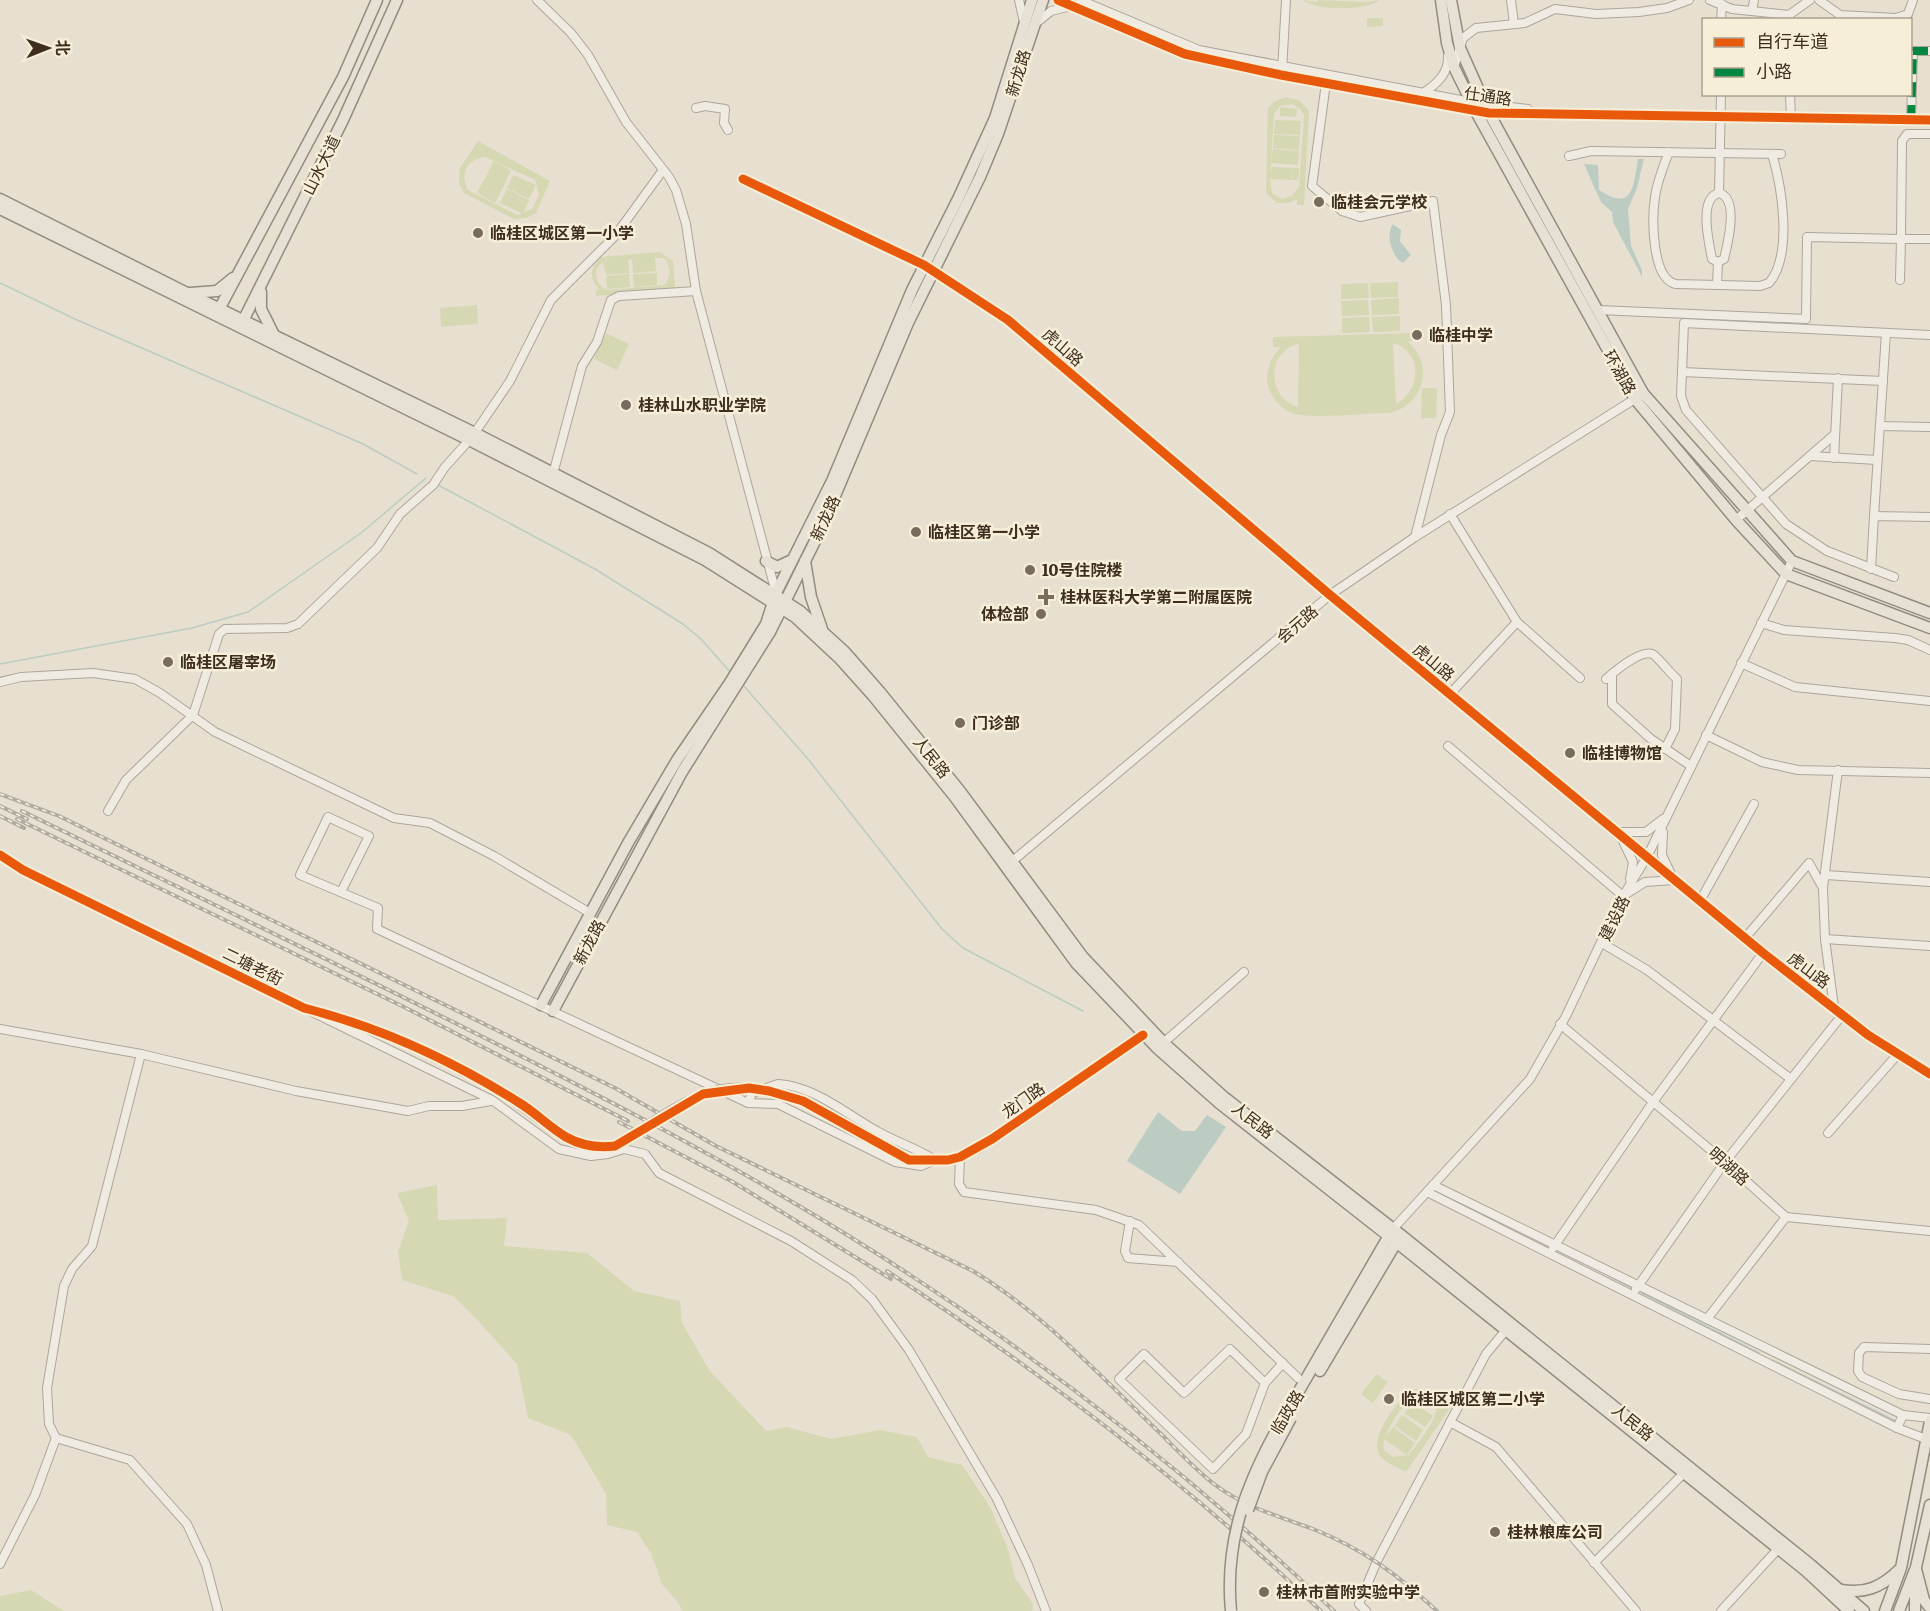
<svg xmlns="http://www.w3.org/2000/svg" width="1930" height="1611" font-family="Literata,'Noto Sans SC',serif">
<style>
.green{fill:#d6d7b3;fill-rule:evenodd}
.water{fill:#bcccc2}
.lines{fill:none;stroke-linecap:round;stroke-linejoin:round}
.stream{stroke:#bcccc2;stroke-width:1.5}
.minor-casing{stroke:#ada599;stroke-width:10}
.major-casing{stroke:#928b80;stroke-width:13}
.minor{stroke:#efebe3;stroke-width:8}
.major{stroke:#e6e1d4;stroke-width:10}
.rail-casing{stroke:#afaaa2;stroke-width:4}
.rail{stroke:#f7eed8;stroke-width:1.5;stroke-dasharray:4.5;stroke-linecap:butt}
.minor-bridge-casing{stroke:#ada599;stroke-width:10;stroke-linecap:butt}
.major-bridge-casing{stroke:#928b80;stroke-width:13;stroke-linecap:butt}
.minor-bridge{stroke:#efebe3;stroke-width:8}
.major-bridge{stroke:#e6e1d4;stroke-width:10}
.quiet{stroke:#00873e;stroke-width:8;stroke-dasharray:15 8;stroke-linecap:butt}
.cycleway-casing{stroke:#f7eed8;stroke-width:13}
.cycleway{stroke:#e8590c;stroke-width:9}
.poi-dot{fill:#786c5e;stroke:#f7eed8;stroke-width:2}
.labels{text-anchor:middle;stroke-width:5;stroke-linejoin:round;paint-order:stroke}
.street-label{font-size:16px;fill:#3d2e20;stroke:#f7eed8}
.poi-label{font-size:16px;font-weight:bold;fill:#3d2e20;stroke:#f7eed8;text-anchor:start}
</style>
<rect width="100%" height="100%" fill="#e7e0d1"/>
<g class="green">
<path d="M1303 0 1318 2V0L1366 2 1379 0C1368 11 1314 11 1303 0Z"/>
<polygon points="1367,18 1383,18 1383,26 1367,27"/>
<path d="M1286 97 1299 100 1309 111 1304 205H1297V199L1289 203H1277L1266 193 1268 108 1274 102ZM1292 104 1300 109 1304 115 1299 187 1292 196 1282 199 1272 193 1270 179 1291 180 1292 169V180H1298L1299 168 1272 167 1271 173V163L1298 165 1299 151 1273 149 1271 159 1274 114 1280 106Z"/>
<polygon points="1280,107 1297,109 1296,117 1280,116"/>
<polygon points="1275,120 1301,121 1300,135 1274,134"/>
<polygon points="1274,135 1300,136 1299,150 1273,148"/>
<path d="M478 141 550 181 536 213 526 218 514 219 464 193 459 183 460 168ZM485 157 535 180 539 195 532 209 517 215 468 190C459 174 467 159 485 157Z"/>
<polygon points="494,161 511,171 495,203 477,193"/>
<polygon points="513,175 536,185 529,199 507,188"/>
<polygon points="507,189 529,200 523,214 500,203"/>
<path d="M660 252 673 261 675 289 596 296V290L600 289C588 280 590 267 601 257ZM655 258H664C671 266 672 277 664 285L607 290C595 285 592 269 603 262L606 275 629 273 628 260 632 259 633 273 656 271Z"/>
<polygon points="657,273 657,285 634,287 633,274"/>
<polygon points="629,274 630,287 607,289 606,276"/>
<polygon points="1398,282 1398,297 1371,298 1370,283"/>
<polygon points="1368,283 1369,298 1341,299 1341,284"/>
<polygon points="1399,298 1399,314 1372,315 1371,300"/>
<polygon points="1368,300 1369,315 1342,316 1341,301"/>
<polygon points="477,305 478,324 441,327 440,308"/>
<polygon points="1400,316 1400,331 1373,332 1372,317"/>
<polygon points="1369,317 1370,332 1342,333 1342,318"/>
<polygon points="606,333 629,344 617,370 594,359"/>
<path d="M1415 333V341H1407C1436 365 1423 407 1388 413 1363 413 1317 419 1295 414 1281 410 1268 395 1267 380 1267 368 1272 355 1281 347H1273V337ZM1393 343C1423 352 1422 390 1396 404ZM1298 344 1299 345 1298 407C1267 398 1266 352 1298 344Z"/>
<polygon points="1422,388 1437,388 1436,418 1421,418"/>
<polygon points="437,1185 438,1220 507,1218 504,1246 587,1253 634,1291 680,1301 682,1323 709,1370 766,1431 787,1427 831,1439 880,1430 917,1437 928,1457 962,1465 990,1507 1007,1546 1015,1578 1033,1604 1032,1611 682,1611 677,1601 662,1584 651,1553 637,1532 607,1525 606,1494 571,1435 528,1418 517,1364 480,1323 453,1296 402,1280 398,1251 409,1221 397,1193"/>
<polygon points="1377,1374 1388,1382 1373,1403 1361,1394"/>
<path d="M1419 1388 1432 1391 1443 1406 1452 1394 1457 1398 1406 1472C1397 1466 1385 1464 1379 1454 1369 1436 1402 1391 1419 1388ZM1420 1394C1458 1399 1419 1441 1409 1455L1393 1457 1384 1450C1380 1436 1406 1396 1420 1394Z"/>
<polygon points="1412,1402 1433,1416 1425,1427 1404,1413"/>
<polygon points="1402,1415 1423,1430 1416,1441 1395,1426"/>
<polygon points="1393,1427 1415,1443 1407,1455 1384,1439"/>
<polygon points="31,1590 64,1611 0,1611 0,1596"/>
</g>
<g class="water">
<path d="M1638 159H1644L1637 188 1628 209 1631 246 1642 270V277L1613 222 1612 212 1601 202 1584 164 1598 165 1599 190C1633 212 1633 188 1638 159Z"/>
<path d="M1393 224 1401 230 1400 241 1411 255 1403 263C1392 258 1385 234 1393 224Z"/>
<polygon points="1158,1112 1182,1131 1195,1131 1207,1115 1226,1127 1180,1194 1127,1161"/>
</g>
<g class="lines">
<g class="stream">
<polyline points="0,283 75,319 363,444 417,474"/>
<polyline points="438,485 595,569 683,624 701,639 731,673"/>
<polyline points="0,664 192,628 248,612 361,533 426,478"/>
<polyline points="743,685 808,759 942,929 963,948 1083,1011"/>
<polyline points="1604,1273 1632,1288"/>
<polyline points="1642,1293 1759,1353"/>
<polyline points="1772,1360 1896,1421"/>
</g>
<g class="minor-casing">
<g id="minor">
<polyline points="537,0 571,33 588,55 626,122 669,177 676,190 686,224 696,291 776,593"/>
<polyline points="1019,0 1024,22"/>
<polyline points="1058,0 1185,54 1281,75 1489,113 1930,120"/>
<polyline points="1080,0 1199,50 1471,102 1528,109"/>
<polyline points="1511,0 1514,24"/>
<polyline points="1710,0 1732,9 1789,15"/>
<polyline points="1819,0 1840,15 1896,18 1908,14 1913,0"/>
<polyline points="1752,11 1754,0"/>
<polyline points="1789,19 1789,15 1810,0"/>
<polyline points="1721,20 1722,4"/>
<polyline points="1035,24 1051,11 1071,6"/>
<polyline points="1454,67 1463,38 1476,28 1525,23 1555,9 1596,14 1639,12 1667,8 1689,0"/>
<polyline points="1282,71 1286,0"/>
<polyline points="1326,83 1312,186 1342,211 1360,217 1433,201 1446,305 1450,412 1441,435 1415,537"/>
<path d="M1423 93C1437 84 1449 73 1448 56"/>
<polyline points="1790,94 1791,118"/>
<polyline points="696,108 705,106 725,109 724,123 728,130"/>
<polyline points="1911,120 1913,51 1930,51"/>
<path d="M1669 152C1663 167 1657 182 1655 197 1652 217 1651 279 1676 284L1760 286 1769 283C1793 255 1782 187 1772 154"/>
<polyline points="1569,156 1591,151 1781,154"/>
<polyline points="743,179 924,265 1008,320 1330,595 1763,953 1868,1035 1930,1074"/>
<polyline points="1719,193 1721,94"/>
<path d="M1718 262 1724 259C1728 243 1739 198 1719 193"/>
<path d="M1718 262 1712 259C1709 243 1698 198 1719 193"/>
<polyline points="1900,280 1901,239 1930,239"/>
<polyline points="1717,285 1718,262"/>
<polyline points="1598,310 1806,319 1807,237 1901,239 1902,141 1907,134 1930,134"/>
<polyline points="1682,372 1883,381"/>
<polyline points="1880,426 1930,427"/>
<polyline points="1810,456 1877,460"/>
<polyline points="1834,458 1838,378"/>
<polyline points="553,474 582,366 597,342 611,300 619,296 696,291"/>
<polyline points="1450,514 1517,622 1580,678"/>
<polyline points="1874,516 1886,333"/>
<polyline points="1736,520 1835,434"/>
<polyline points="1871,569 1874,516 1930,517"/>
<polyline points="1894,577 1827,551 1786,524 1686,410 1681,396 1684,323 1930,335"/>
<polyline points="1761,623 1784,630 1895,638 1908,640 1930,650"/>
<polyline points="1741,663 1795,687 1930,701"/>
<polyline points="1612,674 1612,704 1651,739 1691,766"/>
<path d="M1606 679C1614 672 1643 647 1654 655 1662 662 1669 672 1677 679L1675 729 1665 749"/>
<polyline points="0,682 21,677 93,673 135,679 160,693 215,732 394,818 430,823 494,856 590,913"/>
<polyline points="1450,694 1517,622"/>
<polyline points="1706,735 1762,762 1798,770 1930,773"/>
<polyline points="1448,746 1623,896"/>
<polyline points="108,811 126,780 193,715 219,634 225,629 287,628 298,624 377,548 400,514 433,485 445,467 472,437 510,381 551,300 615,236 663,170"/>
<polyline points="1618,832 1646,832 1663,819"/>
<polyline points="1663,832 1662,855 1671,874"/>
<polyline points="1623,841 1633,862 1630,879"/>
<polyline points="0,855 23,870 308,1009"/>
<polyline points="1009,864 1330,595 1415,537 1638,397"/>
<polyline points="1826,875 1930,882"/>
<polyline points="341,892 369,836 328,817 300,875 378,908 377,929 748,1103"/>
<polyline points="1626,894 1645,882 1675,880"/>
<polyline points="1700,901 1754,804"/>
<polyline points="1745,938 1809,863 1823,888"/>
<polyline points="1825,939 1930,946"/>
<polyline points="1602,943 1647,970 1791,1079"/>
<polyline points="1834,1007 1825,939 1823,888 1838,770"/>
<polyline points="304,1008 492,1100 559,1149 591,1156 608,1154 624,1149 645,1154 659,1173 791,1241 852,1280 872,1299 909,1350 997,1499 1028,1565 1046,1611"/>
<path d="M320 1012C383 1028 441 1060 498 1090"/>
<polyline points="1560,1024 1725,1162 1786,1217 1930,1231"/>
<polyline points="0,1029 141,1054 296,1091 408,1111 429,1106 462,1106 491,1101"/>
<polyline points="1161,1045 1244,972"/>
<path d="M778 1084C814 1086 846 1114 877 1131 896 1142 916 1148 935 1160L921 1166 895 1162 778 1104 748 1103 752 1093Z"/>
<polyline points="1828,1133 1898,1054"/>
<polyline points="960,1157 959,1184 964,1192 1096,1210 1139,1225 1298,1378"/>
<polyline points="931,1161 948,1160 978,1149 1143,1035"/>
<polyline points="1433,1185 1903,1415 1897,1428 1926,1439"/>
<polyline points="1427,1192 1897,1428"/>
<polyline points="1130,1221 1125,1251 1128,1258 1178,1262"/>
<polyline points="1393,1229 1530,1079 1566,1016 1623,896 1647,857 1792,561"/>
<polyline points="1553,1248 1653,1102 1763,953"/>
<polyline points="1636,1289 1725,1162 1843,1014"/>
<polyline points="1707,1319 1786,1217"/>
<polyline points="1930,1349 1864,1347 1859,1353 1858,1371 1862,1377 1899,1394 1930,1399"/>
<polyline points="1265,1383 1230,1349 1184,1393 1144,1354 1119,1379 1213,1469 1246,1434 1265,1383 1283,1363"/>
<polyline points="1903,1415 1930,1418"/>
<polyline points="1450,1422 1496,1447 1636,1611"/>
<polyline points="56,1438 130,1460 187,1524 206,1565 218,1611"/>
<polyline points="1594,1563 1684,1473"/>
<polyline points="0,1564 35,1495 56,1438 49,1424 47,1388 64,1286 72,1269 92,1246 141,1054"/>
<polyline points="1366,1611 1359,1604 1377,1561 1486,1354 1506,1330"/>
<polyline points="1721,1611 1778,1549"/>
</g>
</g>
<g class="major-casing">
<g id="major">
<polyline points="1441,0 1447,43 1454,67 1475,110 1635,399 1736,520 1786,574 1930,628"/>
<polyline points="1451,0 1460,48 1489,113 1643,393 1792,561 1930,613"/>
<polyline points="0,199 183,291 475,433 709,553 800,611 845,652 880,692 960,791 1083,957 1164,1043 1224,1097 1401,1235 1811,1565 1864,1611"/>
<polyline points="0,209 469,440 705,560 795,617 839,658 874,697 954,796 1076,963 1158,1049 1219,1103 1396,1242 1806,1571 1849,1611"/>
<polyline points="261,292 261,309 273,333"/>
<polyline points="190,293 217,291 233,278"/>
<polyline points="216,315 343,77 377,0"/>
<polyline points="241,325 343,120 397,0"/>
<polyline points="766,561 777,567 792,560"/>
<polyline points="805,561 811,597 822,629"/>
<polyline points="541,1005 628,843 677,760 729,684 766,624 776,593 832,481 912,290 958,199 995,118 1032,0"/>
<polyline points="553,1011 682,772 770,632 821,529 908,323 980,177 998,134 1043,0"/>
<polyline points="1320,1371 1399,1238"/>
<polyline points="1285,1415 1391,1232"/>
<polyline points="1916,1569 1924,1600 1930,1608"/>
<polyline points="1915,1585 1915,1611"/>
<path d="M1841 1590C1866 1594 1881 1587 1899 1570"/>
<polyline points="1885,1611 1901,1568 1930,1421"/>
<polyline points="1899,1611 1916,1567 1930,1505"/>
</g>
</g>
<use href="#minor" class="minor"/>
<use href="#major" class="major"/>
<g class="rail-casing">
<g id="rail">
<path d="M0 794 59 816 615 1088 716 1146 973 1271C1044 1314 1101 1377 1161 1434 1178 1451 1195 1469 1214 1484 1244 1507 1278 1516 1313 1529 1363 1549 1397 1574 1437 1611"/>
<polyline points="0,806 27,819"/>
<path d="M22 811C173 885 324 957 475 1033 611 1101 747 1171 876 1253 1040 1357 1194 1477 1334 1611"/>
<polyline points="0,816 24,828"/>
<polyline points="17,819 404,1007 628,1121"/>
<polyline points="619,1122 733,1182 891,1279"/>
<path d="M887 1271C1041 1372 1188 1484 1321 1611"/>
</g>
</g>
<use href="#rail" class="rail"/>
<g class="minor-bridge-casing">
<path id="minor-bridge" d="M498 1090C535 1112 569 1153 615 1146 643 1129 671 1107 702 1095 771 1066 852 1128 909 1160"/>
</g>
<g class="major-bridge-casing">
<g id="major-bridge">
<polyline points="1248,1510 1262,1472 1291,1418"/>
<path d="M1231 1611C1224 1537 1249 1477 1285 1415"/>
</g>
</g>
<use href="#minor-bridge" class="minor-bridge"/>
<use href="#major-bridge" class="major-bridge"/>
<polyline class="quiet" points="1911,120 1913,51 1930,51"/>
<g class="cycleway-casing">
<g id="cycleway">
<polyline points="1058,0 1185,54 1281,75 1489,113 1930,120"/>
<polyline points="743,179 924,265 1008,320 1330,595 1763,953 1868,1035 1930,1074"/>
<path d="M0 855 23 870 304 1008C379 1027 453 1061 518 1102 535 1112 549 1127 566 1137 582 1146 598 1148 615 1146L703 1094 749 1088 769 1091 803 1101 909 1160H948L960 1157 992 1139 1143 1035"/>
</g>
</g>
<use href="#cycleway" class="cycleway"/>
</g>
<g class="poi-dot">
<circle cx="1319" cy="202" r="6"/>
<circle cx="478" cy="233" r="6"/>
<circle cx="1417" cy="335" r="6"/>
<circle cx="626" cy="405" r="6"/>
<circle cx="916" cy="532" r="6"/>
<circle cx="1030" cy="570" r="6"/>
<path d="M1043 588h6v6h6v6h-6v6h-6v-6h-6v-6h6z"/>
<circle cx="1041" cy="614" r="6"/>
<circle cx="168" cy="662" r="6"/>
<circle cx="960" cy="723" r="6"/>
<circle cx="1570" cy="753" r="6"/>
<circle cx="1389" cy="1399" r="6"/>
<circle cx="1495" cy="1532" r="6"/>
<circle cx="1264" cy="1592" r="6"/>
</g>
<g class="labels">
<g class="street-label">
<text transform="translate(1018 73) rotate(-73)" y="6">新龙路</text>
<text transform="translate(1488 96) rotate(8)" y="6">仕通路</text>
<text transform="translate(321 165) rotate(-64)" y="6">山水大道</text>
<text transform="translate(1063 347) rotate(41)" y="6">虎山路</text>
<text transform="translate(1620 372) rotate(61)" y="6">环湖路</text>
<text transform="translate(825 518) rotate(-65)" y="6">新龙路</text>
<text transform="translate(1297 624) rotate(-41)" y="6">会元路</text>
<text transform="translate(1434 662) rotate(40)" y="6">虎山路</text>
<text transform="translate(932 757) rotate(52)" y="6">人民路</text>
<text transform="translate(1614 918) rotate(-64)" y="6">建设路</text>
<text transform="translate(589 942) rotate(-62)" y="6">新龙路</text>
<text transform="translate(253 966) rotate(26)" y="6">二塘老街</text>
<text transform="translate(1809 970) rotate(37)" y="6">虎山路</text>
<text transform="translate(1023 1100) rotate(-35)" y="6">龙门路</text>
<text transform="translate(1253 1120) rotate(38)" y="6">人民路</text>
<text transform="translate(1729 1166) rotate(42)" y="6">明湖路</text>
<text transform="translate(1287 1412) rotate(-59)" y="6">临政路</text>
<text transform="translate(1633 1422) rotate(39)" y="6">人民路</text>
</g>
<g class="poi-label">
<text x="1331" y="208">临桂会元学校</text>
<text x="490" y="239">临桂区城区第一小学</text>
<text x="1429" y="341">临桂中学</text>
<text x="638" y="411">桂林山水职业学院</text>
<text x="928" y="538">临桂区第一小学</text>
<text x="1042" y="576">10号住院楼</text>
<text x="1060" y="603">桂林医科大学第二附属医院</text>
<text x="1029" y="620" text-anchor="end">体检部</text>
<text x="180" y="668">临桂区屠宰场</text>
<text x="972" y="729">门诊部</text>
<text x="1582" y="759">临桂博物馆</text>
<text x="1401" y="1405">临桂区城区第二小学</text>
<text x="1507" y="1538">桂林粮库公司</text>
<text x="1276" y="1598">桂林市首附实验中学</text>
</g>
</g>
<rect x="1702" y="18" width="210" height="78" fill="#f7eed8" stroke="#ada18e" stroke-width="1.5"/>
<rect x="1714" y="38" width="30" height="9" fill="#e8590c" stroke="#ada18e" stroke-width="1.5"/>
<text x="1756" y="48" font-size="18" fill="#3d2e20">自行车道</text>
<rect x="1714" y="68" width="30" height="9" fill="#00873e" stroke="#ada18e" stroke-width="1.5"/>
<text x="1756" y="78" font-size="18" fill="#3d2e20">小路</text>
<g transform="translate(48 48) rotate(89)" stroke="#f7eed8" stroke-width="4.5" paint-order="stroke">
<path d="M0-4.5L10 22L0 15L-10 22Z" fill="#3d2e20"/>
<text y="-9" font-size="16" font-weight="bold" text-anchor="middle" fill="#3d2e20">北</text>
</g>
</svg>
